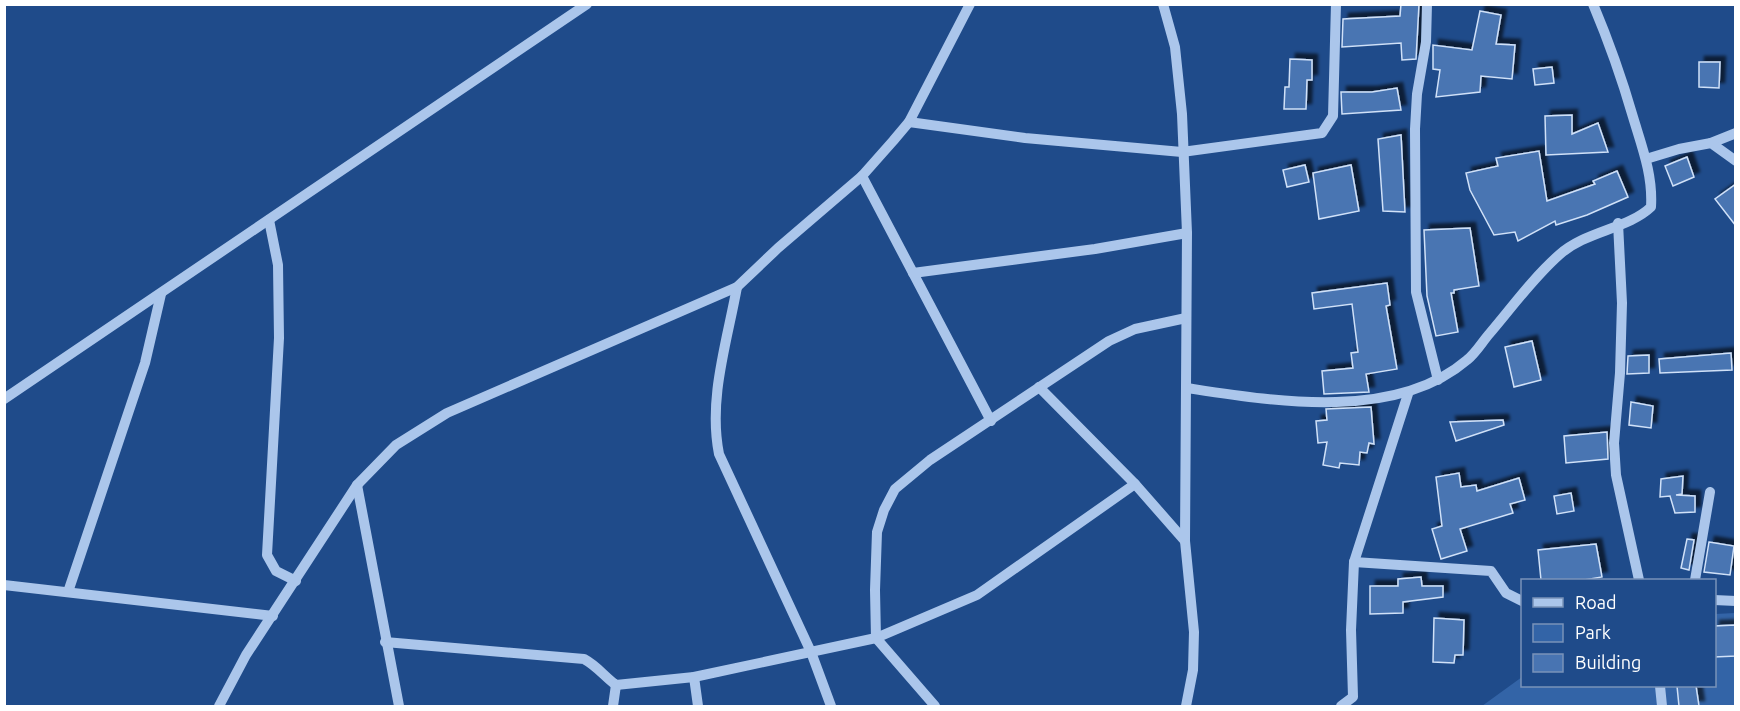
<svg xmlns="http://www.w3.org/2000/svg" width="1740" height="711" font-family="Ubuntu,sans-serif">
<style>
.green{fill:#3364a7}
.building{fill:#4874b2;stroke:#d0e1f8;stroke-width:1.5;filter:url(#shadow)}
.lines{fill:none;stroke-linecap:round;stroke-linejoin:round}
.minor{stroke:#abc6eb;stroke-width:10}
</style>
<defs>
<filter id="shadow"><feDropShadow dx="5.5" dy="-5.5" stdDeviation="1.5" flood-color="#0009"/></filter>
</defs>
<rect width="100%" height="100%" fill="#1f4b8a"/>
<polygon class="green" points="1735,613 1735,706 1482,706 1522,677 1522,686 1714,686 1715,614"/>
<g class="building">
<polygon points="1401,4 1419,4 1416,59 1402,60 1401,43 1342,47 1343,19 1400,16"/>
<polygon points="1480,11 1501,15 1496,44 1515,45 1512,79 1481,76 1480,92 1436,97 1440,70 1433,69 1433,45 1472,50"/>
<polygon points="1290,59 1312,60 1312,80 1307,80 1306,109 1284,109 1285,87 1289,87"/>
<polygon points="1699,62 1720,62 1719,88 1699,87"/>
<polygon points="1552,67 1554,83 1535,85 1533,69"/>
<polygon points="1397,88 1401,110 1342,114 1341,92 1372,92"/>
<polygon points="1572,115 1572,134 1598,123 1608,152 1546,155 1545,116"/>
<polygon points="1401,135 1405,212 1383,211 1378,139"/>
<polygon points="1539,151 1547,201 1595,184 1593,181 1617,171 1628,197 1587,215 1556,225 1555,221 1518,241 1515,232 1494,235 1470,190 1466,173 1498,166 1496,158"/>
<polygon points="1687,157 1694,177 1673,186 1665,166"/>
<polygon points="1305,165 1309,182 1287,187 1283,170"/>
<polygon points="1351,165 1359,211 1319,219 1313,173"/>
<polygon points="1736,184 1736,226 1715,199"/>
<polygon points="1470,228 1479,286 1454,290 1454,293 1451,293 1458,332 1436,336 1427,296 1424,230"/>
<polygon points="1387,283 1390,305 1386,306 1397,369 1366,374 1369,392 1324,394 1322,371 1353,368 1351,353 1358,352 1352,304 1314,309 1312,293"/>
<polygon points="1532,341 1541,380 1514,387 1505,347"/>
<polygon points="1731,353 1732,370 1660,373 1659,359"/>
<polygon points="1649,355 1649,373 1627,374 1628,356"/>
<polygon points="1631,402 1653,406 1651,428 1629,425"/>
<polygon points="1371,407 1374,444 1369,443 1367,453 1360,452 1359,465 1340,463 1339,468 1323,465 1327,442 1318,443 1316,421 1327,420 1326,409"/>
<polygon points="1503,420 1504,425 1456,441 1450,422"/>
<polygon points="1607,432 1608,459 1566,463 1564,436"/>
<polygon points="1459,473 1461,487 1476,485 1477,491 1519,478 1525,500 1510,504 1513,513 1460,529 1467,551 1441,559 1432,529 1442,526 1436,477"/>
<polygon points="1683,476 1682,494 1676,495 1695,496 1695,512 1675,513 1670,496 1660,497 1661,479"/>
<polygon points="1571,493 1574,511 1557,514 1554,496"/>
<polygon points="1687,539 1694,540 1689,570 1681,568"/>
<polygon points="1709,542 1734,546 1730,575 1704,572"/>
<polygon points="1596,544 1602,577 1584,580 1541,580 1538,550"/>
<polygon points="1421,577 1422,586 1443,586 1443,597 1403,602 1403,613 1370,614 1370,586 1398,586 1398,579"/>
<polygon points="1434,618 1464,620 1463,655 1455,655 1454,663 1433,662"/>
<polygon points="1736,625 1736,656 1714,657 1714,626"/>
<polygon points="1677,686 1696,686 1699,706 1679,706"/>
</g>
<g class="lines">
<g class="minor">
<polyline points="1163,4 1175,47 1182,114 1187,233 1185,541 1194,632 1193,670 1186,706"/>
<polyline points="1427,4 1426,42 1417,94 1415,129 1416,292 1438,380"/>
<polyline points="909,122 1025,138 1182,152 1322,133 1333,116 1336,4"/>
<polyline points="1711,143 1736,133"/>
<polyline points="1646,159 1679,149 1711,143 1736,161"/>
<polyline points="862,176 991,421"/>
<polyline points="269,220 278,265 279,338 267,555 276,571 296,581"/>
<polyline points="1618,223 1622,303 1620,373 1614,443 1616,475 1639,580"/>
<polyline points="913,273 1095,249 1187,233"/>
<path d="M737 287C727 342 708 399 719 454L811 652 831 706"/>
<polyline points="1039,387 1135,484 1185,541"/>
<path d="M1187 388C1272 401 1395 422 1467 360 1476 353 1482 342 1490 333 1513 306 1533 278 1559 255 1585 231 1628 229 1651 207 1653 175 1642 147 1633 117 1622 79 1609 42 1593 4"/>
<polyline points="1408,394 1354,562 1491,571 1506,593 1522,601"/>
<polyline points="4,399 587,4"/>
<polyline points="357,485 399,706"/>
<polyline points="1695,580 1710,492"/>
<polyline points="4,585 273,616"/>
<polyline points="68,592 145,363 161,294"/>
<polyline points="1714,600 1736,601"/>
<path d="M385 642 584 659C597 666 604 676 616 685L694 677 876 638 977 595 1135 484"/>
<polyline points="694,677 698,706"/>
<polyline points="1660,686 1662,706"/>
<polyline points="219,706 246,655 357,485 396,445 447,413 737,287 778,248 862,176 893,141 909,122 970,4"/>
<polyline points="613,706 616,685"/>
<polyline points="935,706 876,638 875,590 877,532 884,510 895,489 930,460 1109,341 1135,329 1186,318"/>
<polyline points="1341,706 1353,697 1351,630 1354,562"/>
</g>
</g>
<rect width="1740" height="711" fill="none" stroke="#ffffff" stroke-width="12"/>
<rect x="1521" y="579" width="195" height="108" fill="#1f4b8a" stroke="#7993b9" stroke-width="1.5"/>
<rect x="1533" y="598" width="30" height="9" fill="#abc6eb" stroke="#7993b9" stroke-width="1.5"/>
<text x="1575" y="609" font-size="18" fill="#ffffff">Road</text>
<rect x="1533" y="624" width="30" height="18" fill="#3364a7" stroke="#7993b9" stroke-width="1.5"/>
<text x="1575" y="639" font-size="18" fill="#ffffff">Park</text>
<rect x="1533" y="654" width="30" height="18" fill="#4874b2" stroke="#7993b9" stroke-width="1.5"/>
<text x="1575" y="669" font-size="18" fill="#ffffff">Building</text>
</svg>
